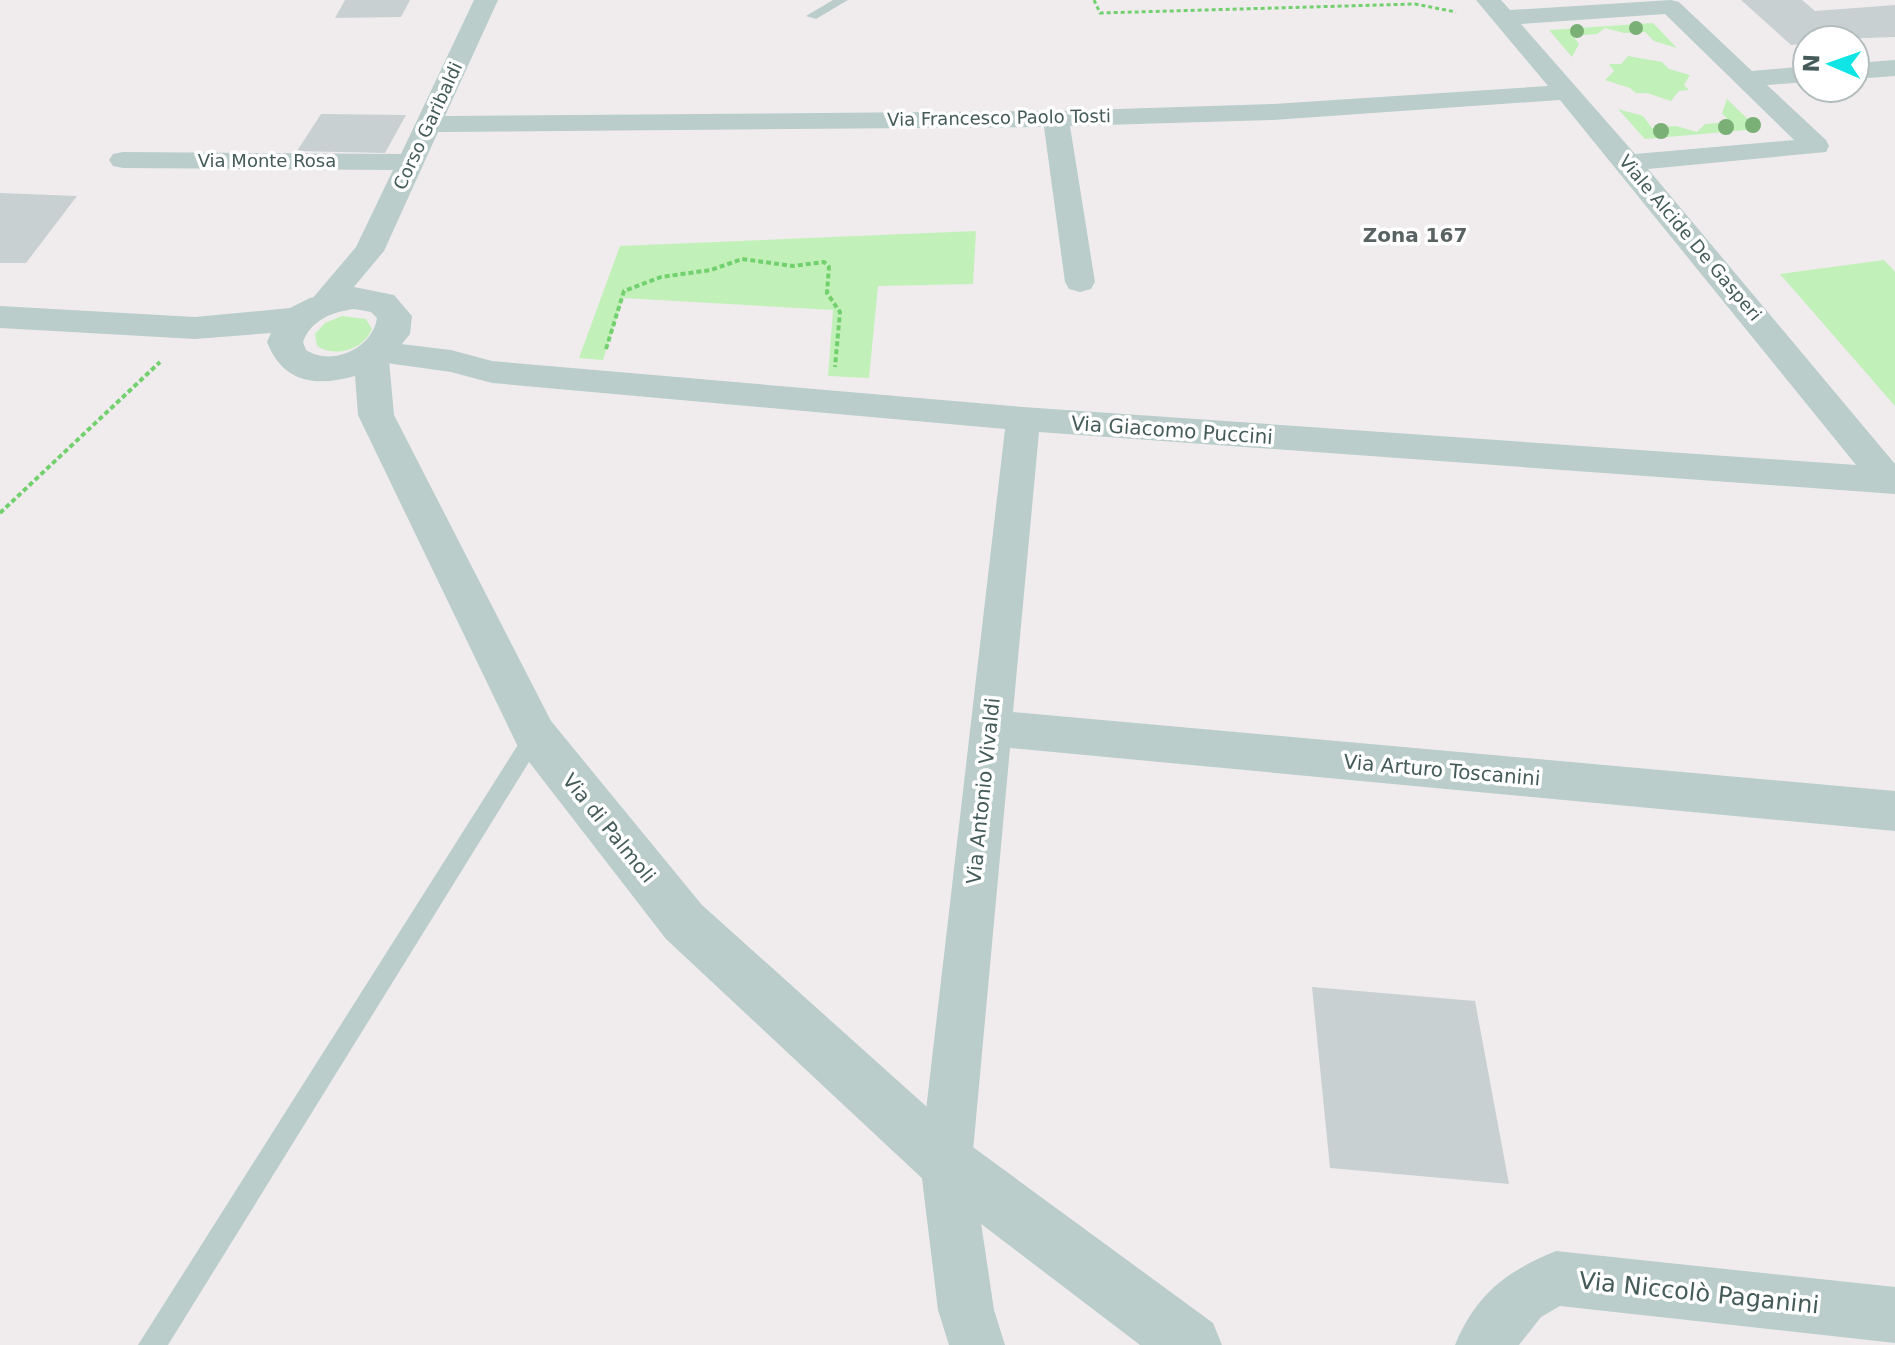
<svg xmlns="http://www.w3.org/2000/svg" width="1895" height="1345" font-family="'DejaVu Sans',sans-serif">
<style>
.green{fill:#c1f0b8}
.building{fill:#c8d0d2}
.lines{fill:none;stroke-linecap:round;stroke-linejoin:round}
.path-far1{stroke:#73d06e;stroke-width:3;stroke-dasharray:4 3;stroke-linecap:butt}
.path{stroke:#73d06e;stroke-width:4;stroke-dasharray:5 3;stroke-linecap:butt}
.service{fill:#bacdcb;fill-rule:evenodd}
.minor{fill:#bacdcb;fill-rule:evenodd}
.tertiary{fill:#bacdcb;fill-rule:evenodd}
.tree{fill:#7ab075}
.labels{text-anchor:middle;stroke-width:7;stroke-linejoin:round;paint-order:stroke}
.far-street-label{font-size:18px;fill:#445b59;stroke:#fff}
.far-quarter-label{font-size:20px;font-weight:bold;fill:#596262;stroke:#fff}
.street-label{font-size:20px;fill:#445b59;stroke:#fff}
.near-street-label{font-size:24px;fill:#445b59;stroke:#fff}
</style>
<rect width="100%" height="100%" fill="#f0ecee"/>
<g class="green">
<polygon points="1653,23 1677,48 1654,41 1645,32 1624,33 1605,28 1597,34 1573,36 1579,44 1572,57 1549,30"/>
<polygon points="1628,56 1662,62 1669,69 1690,75 1684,85 1689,90 1679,91 1671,101 1647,93 1636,93 1630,88 1605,80 1614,71 1609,64 1621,64"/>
<polygon points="1727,99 1758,129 1645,139 1618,109 1643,116 1652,128 1676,126 1697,132 1705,124 1730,122 1722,113"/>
<polygon points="976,231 973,284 878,286 869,378 828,376 833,310 623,298 603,360 579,358 620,246"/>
<polygon points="1884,260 1895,272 1895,406 1780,274"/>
<path d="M342 316 366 319 372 329C363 350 335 358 317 346L315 334 325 323Z"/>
</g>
<g class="building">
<polygon points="345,0 410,0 401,17 335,18"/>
<polygon points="1741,0 1802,0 1815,11 1895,5 1895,37 1807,40 1807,44 1791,45"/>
<polygon points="321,114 406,115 385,153 297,151"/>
<polygon points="0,193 77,196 26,263 0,263"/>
<polygon points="1312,987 1475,1001 1509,1184 1330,1168"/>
</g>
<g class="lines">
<polyline class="path-far1" points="1094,0 1100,13 1415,4 1456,12"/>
<g class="path">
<polyline points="606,349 624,291 661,277 711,270 742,259 793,266 824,262 829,267 827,293 840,312 835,367"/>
<polyline points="0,513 160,362"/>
</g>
<g class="service">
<polygon points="833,0 848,0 816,19 806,16"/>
<polygon points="535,726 542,729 545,735 542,741 168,1345 138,1345 528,729"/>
</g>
<g class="minor">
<path d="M474 0H498L445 116 1056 111 1273 104 1548 86 1476 0H1501L1510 10 1671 0 1679 2 1752 71 1807 66V82L1767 85 1826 140 1829 146 1826 152 1648 169 1895 464V494L1039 432 1013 712 1895 791V831L1010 748 972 1162 994 1310 1005 1345H949L938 1310 920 1162 1005 429 492 383 451 372 365 360 360 352 365 344 376 341 451 350 492 361 1023 407 1856 465 1560 100 1273 120 1070 126 1095 282 1091 289 1080 292 1069 289 1065 282 1044 127 438 132 384 251 332 313 321 316 310 313 306 306 356 247 393 170 123 168 113 166 109 160 113 154 123 152 401 154ZM1665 14 1794 140 1635 154 1521 24Z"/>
<polygon points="1895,60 1895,76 1855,79 1855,63"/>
<path d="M1556 1251 1895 1287V1343L1560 1306 1541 1317 1519 1345H1455C1476 1294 1507 1271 1556 1251Z"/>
</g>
<path class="tertiary" d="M354 287 394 295 412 316 410 334 389 360 394 415 551 721 702 905 966 1142 1213 1323 1222 1345H1140L926 1182 666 939 519 749 358 415 355 376C316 387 283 383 267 342L271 333 195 339 0 328V306L195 317 290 308 310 298ZM354 309 371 312 377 318C373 348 332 367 306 350L303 342C311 320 332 312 354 309Z"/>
</g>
<g class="tree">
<circle cx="1636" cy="28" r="7"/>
<circle cx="1577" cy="31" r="7"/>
<circle cx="1753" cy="125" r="8"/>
<circle cx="1726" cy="127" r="8"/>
<circle cx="1661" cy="131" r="8"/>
</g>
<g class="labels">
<g class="far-street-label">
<text transform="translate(999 118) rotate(-1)" y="6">Via Francesco Paolo Tosti</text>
<text transform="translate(428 126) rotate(-65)" y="6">Corso Garibaldi</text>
<text x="267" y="167">Via Monte Rosa</text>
<text transform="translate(1690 238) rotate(50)" y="6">Viale Alcide De Gasperi</text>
</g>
<g class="far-quarter-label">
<text x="1415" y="242">Zona 167</text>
</g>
<g class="street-label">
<text transform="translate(1172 430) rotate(4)" y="7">Via Giacomo Puccini</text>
<text transform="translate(1442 770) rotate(5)" y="7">Via Arturo Toscanini</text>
<text transform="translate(983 791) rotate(-84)" y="7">Via Antonio Vivaldi</text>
<text transform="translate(609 828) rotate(51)" y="7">Via di Palmoli</text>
</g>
<g class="near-street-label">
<text transform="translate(1699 1293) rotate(6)" y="8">Via Niccolò Paganini</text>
</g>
</g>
<g transform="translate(1831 64) rotate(272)"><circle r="38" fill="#ffffff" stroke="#b4bdbd" stroke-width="2"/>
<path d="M0-6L14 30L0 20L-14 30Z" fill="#10e5e5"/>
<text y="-12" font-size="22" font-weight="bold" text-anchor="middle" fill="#445b59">N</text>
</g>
</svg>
